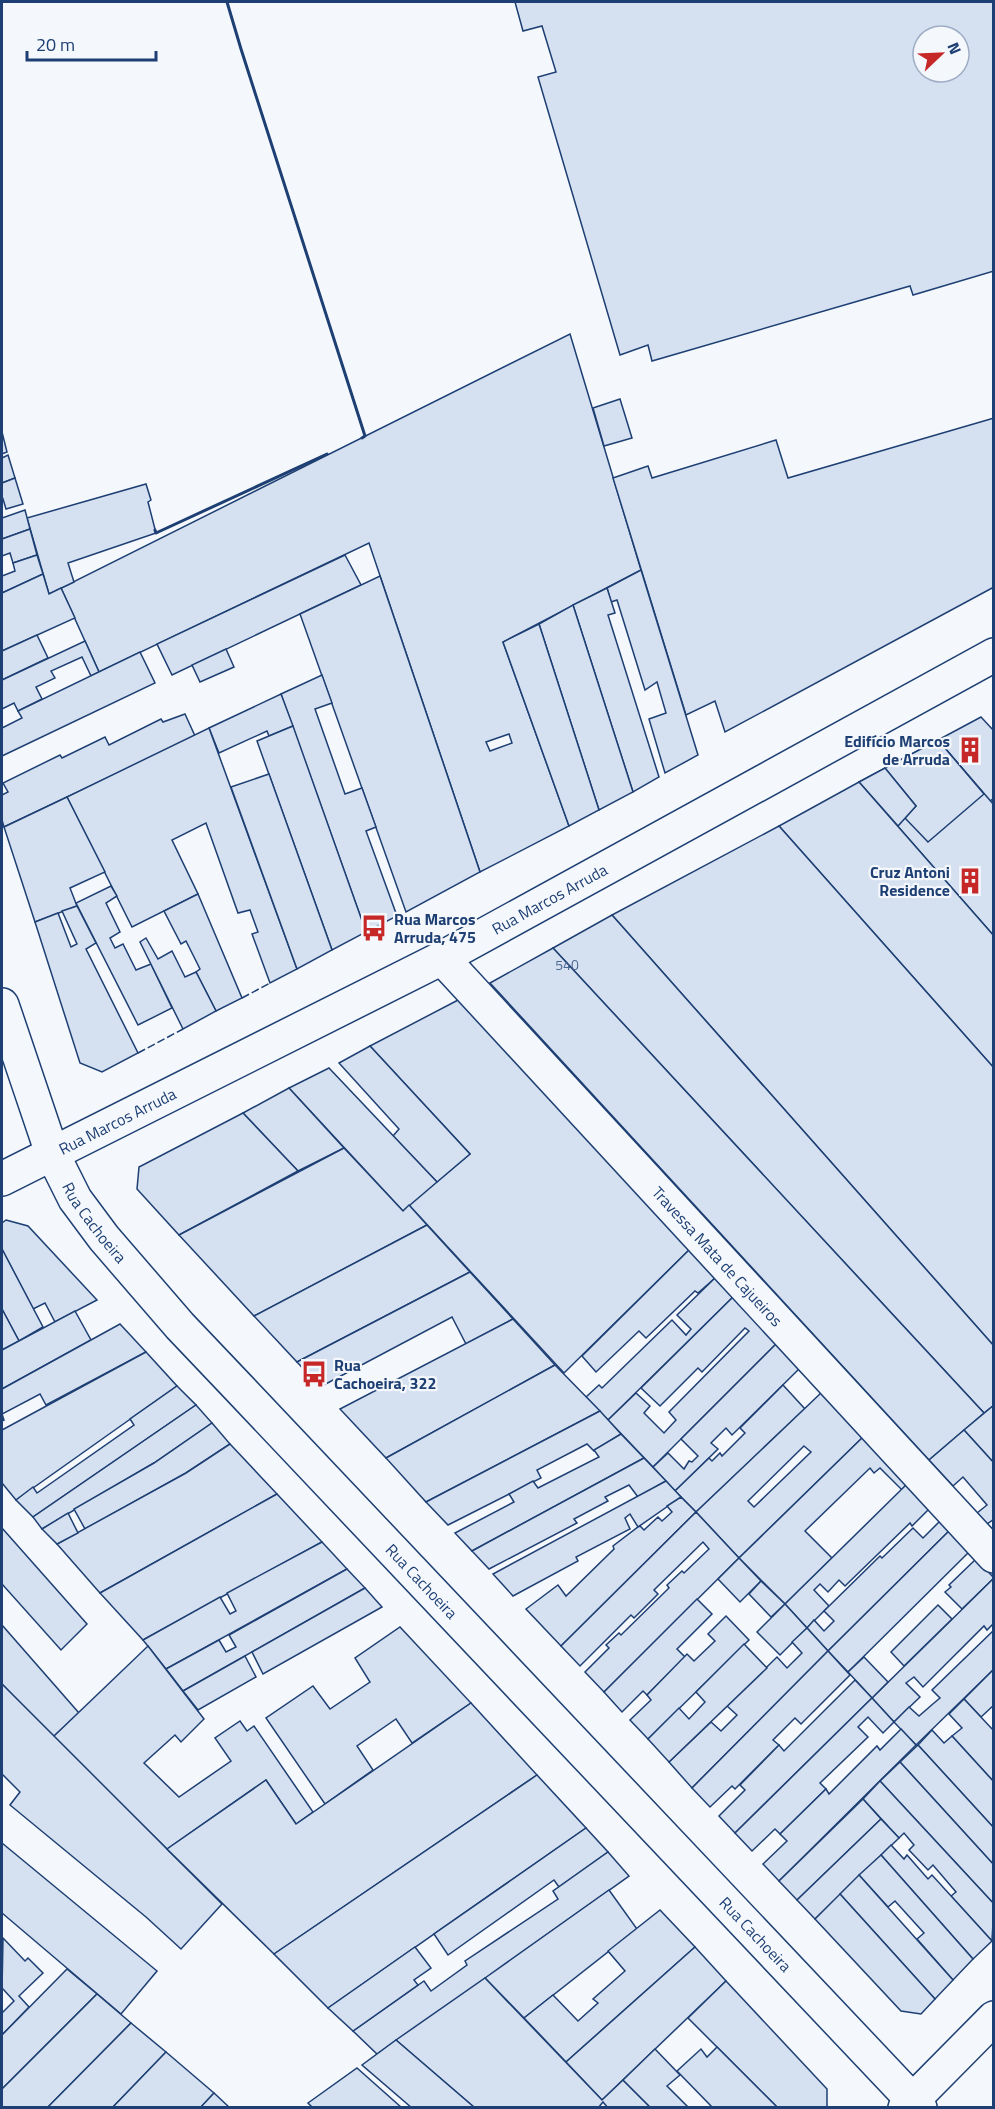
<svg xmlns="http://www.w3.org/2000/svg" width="995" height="2109" font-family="'Titillium Web',sans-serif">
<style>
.building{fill:#d5e0f0;stroke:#1d3f73;stroke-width:1.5;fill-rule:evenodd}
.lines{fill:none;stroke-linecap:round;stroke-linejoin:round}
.minor-casing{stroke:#1d3f73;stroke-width:36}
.major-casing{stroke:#1d3f73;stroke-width:36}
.minor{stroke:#f4f7fb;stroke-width:33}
.major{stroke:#f4f7fb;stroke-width:33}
.fence{stroke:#1d3f73;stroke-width:1.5;stroke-dasharray:8 3;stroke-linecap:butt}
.wall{stroke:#1d3f73;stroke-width:3}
.labels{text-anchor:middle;stroke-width:4.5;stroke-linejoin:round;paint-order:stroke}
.number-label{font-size:14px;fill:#4b6792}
.poi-label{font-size:16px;font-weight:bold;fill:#1d3f73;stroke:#f4f7fb;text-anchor:end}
.street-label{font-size:16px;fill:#1d3f73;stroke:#f4f7fb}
</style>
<rect width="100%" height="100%" fill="#f4f7fb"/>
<g class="building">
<path d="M515 2H994V271L913 295 910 286 652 361 648 345 620 355 538 77 556 72 542 26 523 31ZM923 36H959V72H923Z"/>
<path d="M570 334 641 570 503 642 569 826 480 872 369 543 99 672 61 588ZM509 734 512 743 490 751 486 742Z"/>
<polygon points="620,399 632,438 604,446 593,408"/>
<polygon points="994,418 994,587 725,732 715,701 686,715 613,478 648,466 652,478 776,440 788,478"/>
<polygon points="2,432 7,452 2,454"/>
<polygon points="8,455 15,478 2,483 2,458"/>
<polygon points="15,478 23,504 6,509 3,499 2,500 2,483"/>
<polygon points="146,484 151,500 148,502 156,533 68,563 74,582 49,594 27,518"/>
<polygon points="25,510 30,529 2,539 2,518"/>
<polygon points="30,529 37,555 13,563 10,553 2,556 2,539"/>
<polygon points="37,555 43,574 2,593 2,576 15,571 13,563"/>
<polygon points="345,555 361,585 172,675 157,644"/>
<polygon points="641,570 698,755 665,773 649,719 666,713 657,682 645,690 617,600 611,602 607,588"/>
<polygon points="43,574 49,594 61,588 75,618 2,651 2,593"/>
<polygon points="380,576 480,872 406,912 300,614"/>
<polygon points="607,588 615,613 608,615 659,777 633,792 573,605"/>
<polygon points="573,605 633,792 599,810 539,624"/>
<polygon points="539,624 599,810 569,826 503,642"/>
<polygon points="37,635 48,658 2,680 2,651"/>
<polygon points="85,641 99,672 91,676 82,657 51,671 55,678 36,687 42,699 18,711 14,703 2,709 2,680"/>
<polygon points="226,649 234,667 200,682 192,665"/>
<polygon points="140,652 155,683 2,756 2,728 22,718 18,711"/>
<polygon points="322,675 332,703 315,709 345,794 362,788 376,827 366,831 397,916 366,932 281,694"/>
<polygon points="281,694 293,726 269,736 267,731 219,753 209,728"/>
<polygon points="185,714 195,736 4,827 2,820 2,795 8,792 3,783 60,755 62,758 105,737 109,745 161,719 163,722"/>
<polygon points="981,717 994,731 994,798 990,801 938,740"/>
<polygon points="293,726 366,932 332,950 257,741"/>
<polygon points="209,728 297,969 270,983 252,934 258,932 250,910 238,913 206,823 172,840 198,894 132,927 67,797"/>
<polygon points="938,740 994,805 994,936 859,782"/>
<polygon points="938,740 984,794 928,842 905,818 916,806 885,768"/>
<polygon points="885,768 916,806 898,826 859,782"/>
<polygon points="269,774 332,950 297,969 231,787"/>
<polygon points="859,782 994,936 994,1068 779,826"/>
<polygon points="67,797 105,872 70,888 77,906 35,922 4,827"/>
<polygon points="779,826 994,1068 994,1346 612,915"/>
<polygon points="111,886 117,896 106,903 120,932 110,938 115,948 123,944 136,970 151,964 172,1008 138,1025 76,903"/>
<polygon points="198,894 242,998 216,1011 196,972 200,969 186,941 181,944 164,911"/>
<polygon points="77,906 96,943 86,949 138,1053 102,1072 80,1063 35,922 58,913 71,947 77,944 62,911"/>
<polygon points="612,915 994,1346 994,1405 984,1413 553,948"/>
<polygon points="146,938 158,959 172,951 185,977 196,972 216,1011 183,1029 140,942"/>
<polygon points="553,948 984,1413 929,1460 490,983"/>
<polygon points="460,999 689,1250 564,1373 409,1205 470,1154 370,1046"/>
<polygon points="370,1046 470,1154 437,1182 393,1136 399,1129 339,1063"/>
<polygon points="329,1068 437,1182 403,1211 289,1088"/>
<polygon points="289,1088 344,1148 298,1171 243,1113"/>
<polygon points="243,1113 298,1171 179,1235 137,1189 139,1167"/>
<polygon points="344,1148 403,1211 409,1205 427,1225 254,1316 179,1235"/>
<polygon points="6,1220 28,1226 97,1300 55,1322 45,1303 33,1309 2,1249 2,1223"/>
<polygon points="427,1225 470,1272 297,1362 254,1316"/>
<polygon points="2,1249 43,1327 19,1341 2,1309"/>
<polygon points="689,1250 715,1278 698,1293 695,1291 646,1338 639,1331 596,1372 582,1356"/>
<polygon points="470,1272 513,1319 466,1344 452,1317 320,1387 297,1362"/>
<polygon points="715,1278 733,1297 608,1420 586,1397 599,1385 602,1388 672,1320 686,1335 691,1329 677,1315"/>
<polygon points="733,1297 776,1344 653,1467 608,1420 636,1393 650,1406 644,1413 664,1433 676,1420 669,1412 749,1331 745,1328 702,1372 698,1368 660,1406 641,1388"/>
<polygon points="2,1309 19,1341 2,1350"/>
<polygon points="75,1311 91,1340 2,1389 2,1350"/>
<polygon points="513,1319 555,1365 386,1458 340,1409"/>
<polygon points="120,1324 146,1352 46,1405 40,1394 2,1414 4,1420 2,1421 2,1389"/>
<polygon points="776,1344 799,1369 732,1435 726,1428 711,1443 718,1449 675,1491 653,1467 668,1453 684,1469 689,1461 692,1462 698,1456 681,1439"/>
<polygon points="146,1352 177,1386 16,1500 2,1483 2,1430"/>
<polygon points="555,1365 600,1411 426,1502 386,1458"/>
<polygon points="783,1385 805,1409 696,1512 675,1491 709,1458 712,1461 720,1453 722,1456 745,1433 740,1428"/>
<polygon points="177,1386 196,1405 33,1517 16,1500 33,1487 37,1493 134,1425 130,1419"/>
<path d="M822 1392 863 1437 739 1558 696 1512ZM804 1446 811 1452 754 1507 748 1501Z"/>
<polygon points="196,1405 212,1423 154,1463 42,1529 33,1517"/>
<polygon points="994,1405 994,1463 964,1430"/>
<polygon points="600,1411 621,1434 594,1451 587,1444 537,1470 541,1478 448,1525 426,1502"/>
<polygon points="212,1423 230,1444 186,1473 85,1529 74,1509 154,1463"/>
<polygon points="964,1430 994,1463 994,1519 987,1524 977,1513 987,1505 963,1477 953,1486 929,1460"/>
<polygon points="621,1434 644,1458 472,1551 455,1533 514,1502 509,1494 533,1481 538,1488 599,1457 594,1450"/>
<polygon points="863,1437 907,1484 902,1490 880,1468 874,1473 870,1468 805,1531 832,1558 785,1604 739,1558"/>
<polygon points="230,1444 277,1494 100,1593 57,1544 186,1473"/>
<polygon points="644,1458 666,1481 638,1497 629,1485 605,1497 608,1501 574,1519 577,1523 489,1569 472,1551"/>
<polygon points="666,1481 681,1497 638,1527 630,1514 625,1518 630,1529 576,1557 578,1561 513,1596 493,1574"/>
<polygon points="907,1484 930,1508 912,1526 910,1523 845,1586 839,1580 828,1592 820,1584 814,1590 829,1606 807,1628 785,1604"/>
<polygon points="277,1494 322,1542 143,1640 100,1593"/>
<polygon points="681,1497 696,1512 561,1646 526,1609 558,1585 566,1596 614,1549 613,1546 638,1527 640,1526 644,1530 658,1517 662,1521 672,1512 667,1506"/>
<polygon points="696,1512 739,1558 604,1692 585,1672 609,1648 606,1645 619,1633 621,1635 669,1588 667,1585 682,1571 684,1573 709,1549 703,1542 654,1590 658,1594 634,1618 631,1615 580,1666 561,1646"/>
<polygon points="68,1513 78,1533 57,1544 42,1529"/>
<polygon points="941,1520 950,1530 828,1651 807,1628 814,1620 824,1631 834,1621 824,1611 880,1556 882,1558 913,1528 923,1538"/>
<polygon points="2,1528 87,1624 61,1650 2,1584"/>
<polygon points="950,1530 970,1551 848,1672 828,1651"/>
<polygon points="322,1542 347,1569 166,1669 143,1640 220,1597 230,1614 236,1611 227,1593"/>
<polygon points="739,1558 761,1581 740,1602 718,1579"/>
<polygon points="976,1559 994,1578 962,1609 945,1592 951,1587 949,1585"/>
<polygon points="347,1569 365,1588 183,1691 166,1669 219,1640 226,1652 236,1647 229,1635"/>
<polygon points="994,1578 994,1623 987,1630 984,1626 923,1687 914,1677 906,1683 920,1697 894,1722 872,1698"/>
<polygon points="761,1581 785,1604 771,1617 749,1594"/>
<polygon points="365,1588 382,1607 263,1674 252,1652"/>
<polygon points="697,1599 712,1614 677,1649 685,1657 647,1695 643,1691 622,1712 604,1692"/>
<polygon points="785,1604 807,1628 780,1655 757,1632"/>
<polygon points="938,1605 952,1619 904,1666 891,1652"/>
<polygon points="726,1616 749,1640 648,1739 630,1720 651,1700 647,1695 687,1654 694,1661 715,1641 708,1634"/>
<polygon points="2,1625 79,1713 53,1737 2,1684"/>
<polygon points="400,1627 471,1703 412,1743 396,1719 357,1746 373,1770 325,1804 266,1718 313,1686 330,1709 370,1682 355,1658"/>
<polygon points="807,1628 828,1651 692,1788 669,1762 711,1722 721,1731 737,1715 727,1706 777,1657 787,1668 802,1653 792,1642"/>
<polygon points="994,1630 994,1669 916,1745 894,1722 909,1707 919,1716 934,1703 940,1698 932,1690"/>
<polygon points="744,1644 767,1668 669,1762 648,1739 679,1708 689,1719 705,1702 696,1692"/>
<polygon points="148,1646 204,1719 181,1742 175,1735 144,1763 179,1797 231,1761 215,1738 240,1721 247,1731 254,1726 313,1812 296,1824 266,1780 167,1849 53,1737"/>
<polygon points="828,1651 850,1675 801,1724 795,1718 773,1740 779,1745 735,1789 732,1786 710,1807 692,1788"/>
<polygon points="245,1656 256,1677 198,1710 183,1691"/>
<polygon points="864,1657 888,1682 872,1698 848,1672"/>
<polygon points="994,1669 994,1705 981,1717 964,1699"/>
<polygon points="855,1680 872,1698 735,1833 719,1816 745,1790 740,1785 779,1745 784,1751"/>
<polygon points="2,1684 222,1904 181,1949 146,1917 10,1805 20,1792 2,1774"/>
<polygon points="872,1698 894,1722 883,1733 868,1717 858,1727 868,1737 820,1783 826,1789 780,1834 775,1829 752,1851 735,1833"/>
<polygon points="964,1699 994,1731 994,1782 952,1736 962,1728 949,1714"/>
<polygon points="471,1703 537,1775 274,1954 167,1849 266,1780 296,1824"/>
<polygon points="901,1729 916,1745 779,1881 763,1864 787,1841 780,1834 826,1789 829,1794 877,1746 880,1750"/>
<polygon points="932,1730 944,1743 952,1736 994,1782 994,1828 918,1745"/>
<polygon points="918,1745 994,1828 994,1865 900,1762"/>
<polygon points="900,1762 994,1865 994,1904 880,1781"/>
<polygon points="537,1775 586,1828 328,2008 274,1954"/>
<polygon points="880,1781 994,1904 992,1941 951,1896 956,1892 933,1865 928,1870 909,1850 914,1845 904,1833 899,1838 863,1799"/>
<polygon points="863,1799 881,1819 797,1900 779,1881"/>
<polygon points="881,1819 899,1838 815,1919 797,1900"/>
<polygon points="586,1828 608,1852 559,1887 554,1880 448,1955 434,1934"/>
<polygon points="2,1843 157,1971 121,2014 2,1913"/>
<polygon points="891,1845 904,1859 907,1855 928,1879 932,1875 992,1941 973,1959 881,1855"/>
<polygon points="608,1852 629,1876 420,2025 377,2054 353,2031 424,1981 431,1991 467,1965 465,1961 558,1899 553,1891"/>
<polygon points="881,1855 973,1959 953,1980 917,1939 924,1933 895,1901 888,1907 859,1875"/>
<polygon points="859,1875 953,1980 935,1999 840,1894"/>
<polygon points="609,1890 637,1929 524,2018 485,1978"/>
<polygon points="840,1894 935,1999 921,2014 901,2011 815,1919"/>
<polygon points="660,1910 695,1947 566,2062 524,2018 553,1995 578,2021 598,2003 593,1999 625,1971 608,1951"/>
<polygon points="3,1938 25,1961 28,1958 43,1973 19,1996 29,2007 2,2035 2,2013 14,2001 3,1989 2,1990"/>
<polygon points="415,1947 431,1968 414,1980 418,1985 353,2031 328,2008"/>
<polygon points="695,1947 726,1981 602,2100 566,2062"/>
<polygon points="67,1969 97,1994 2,2089 2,2035"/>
<polygon points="485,1978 602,2100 623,2080 651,2108 608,2108 603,2102 598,2108 475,2108 396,2040"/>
<polygon points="726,1981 827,2089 827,2108 778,2108 688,2018"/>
<polygon points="97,1994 131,2023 47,2108 2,2108 2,2089"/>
<polygon points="131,2023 166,2052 112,2108 47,2108"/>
<polygon points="396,2040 475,2108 412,2108 362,2065"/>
<polygon points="717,2047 778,2108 713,2108 677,2071 701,2049 707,2057"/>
<polygon points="655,2049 680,2075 667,2086 689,2108 651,2108 623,2080"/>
<polygon points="166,2052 214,2093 200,2108 112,2108"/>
<polygon points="357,2068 402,2108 313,2108 308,2103"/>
<polygon points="214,2093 230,2108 200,2108"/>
</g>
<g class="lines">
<g class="minor-casing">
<g id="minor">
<path id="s1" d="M442 958 994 1556"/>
<path id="s2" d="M2 1005 52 1153 75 1199 104 1238 180 1326 238 1387 920 2108"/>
</g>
</g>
<g class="major-casing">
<g id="major">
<path id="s3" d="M2 1179 442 958 994 655"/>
<polyline points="905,2108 994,2018"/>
</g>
</g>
<use href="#minor" class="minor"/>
<use href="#major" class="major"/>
<g class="fence">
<polyline points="242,998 270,983"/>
<polyline points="138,1053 183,1029"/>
</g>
<g class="wall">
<polyline points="227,2 241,49 365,436 362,438"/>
<polyline points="155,530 156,533 327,454"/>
</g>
</g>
<defs>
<g id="building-bare" transform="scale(2.07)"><path d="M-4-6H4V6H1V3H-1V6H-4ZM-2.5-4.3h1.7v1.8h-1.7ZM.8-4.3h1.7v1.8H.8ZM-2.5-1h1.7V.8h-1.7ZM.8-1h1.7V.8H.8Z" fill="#c62828" stroke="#f4f7fb" stroke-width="2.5" paint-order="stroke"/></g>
<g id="bus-bare" transform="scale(2.07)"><path d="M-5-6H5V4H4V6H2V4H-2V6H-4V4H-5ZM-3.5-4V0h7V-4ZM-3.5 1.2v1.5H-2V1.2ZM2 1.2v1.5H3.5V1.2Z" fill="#c62828" stroke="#f4f7fb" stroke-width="2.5" paint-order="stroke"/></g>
</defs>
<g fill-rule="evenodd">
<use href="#building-bare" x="970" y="750"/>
<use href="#building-bare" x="970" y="881"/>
<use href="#bus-bare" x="374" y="928"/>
<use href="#bus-bare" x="314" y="1374"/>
</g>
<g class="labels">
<g class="number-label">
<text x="567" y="970">540</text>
</g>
<g class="poi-label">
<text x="950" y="747">Edifício Marcos<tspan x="950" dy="18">de Arruda</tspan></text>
<text x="950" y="878">Cruz Antoni<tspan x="950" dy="18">Residence</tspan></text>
<text x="394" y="925" text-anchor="start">Rua Marcos<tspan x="394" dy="18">Arruda, 475</tspan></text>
<text x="334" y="1371" text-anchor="start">Rua<tspan x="334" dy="18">Cachoeira, 322</tspan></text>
</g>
<g class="street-label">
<text dy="6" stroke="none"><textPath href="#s3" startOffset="615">Rua Marcos Arruda</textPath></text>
<text dy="6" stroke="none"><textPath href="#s3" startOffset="129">Rua Marcos Arruda</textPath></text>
<text dy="6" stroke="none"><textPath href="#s2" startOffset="238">Rua Cachoeira</textPath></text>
<text dy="6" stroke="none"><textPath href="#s1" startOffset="406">Travessa Mata de Cajueiros</textPath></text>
<text dy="6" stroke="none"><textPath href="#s2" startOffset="724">Rua Cachoeira</textPath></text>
<text dy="6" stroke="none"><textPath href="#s2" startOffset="1210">Rua Cachoeira</textPath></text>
</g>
</g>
<rect width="995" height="2109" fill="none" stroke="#1d3f73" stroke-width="6"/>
<g transform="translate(941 54) rotate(67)"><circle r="28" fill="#f4f7fb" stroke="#9eadc5" stroke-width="1.5"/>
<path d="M0-4.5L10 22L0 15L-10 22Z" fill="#c62828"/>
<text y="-9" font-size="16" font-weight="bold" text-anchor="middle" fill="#1d3f73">N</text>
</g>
<path d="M27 51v9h129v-9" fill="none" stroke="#1d3f73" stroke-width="3"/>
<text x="36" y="51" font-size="18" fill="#1d3f73" stroke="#f4f7fb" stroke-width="4.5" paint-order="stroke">20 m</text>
</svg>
